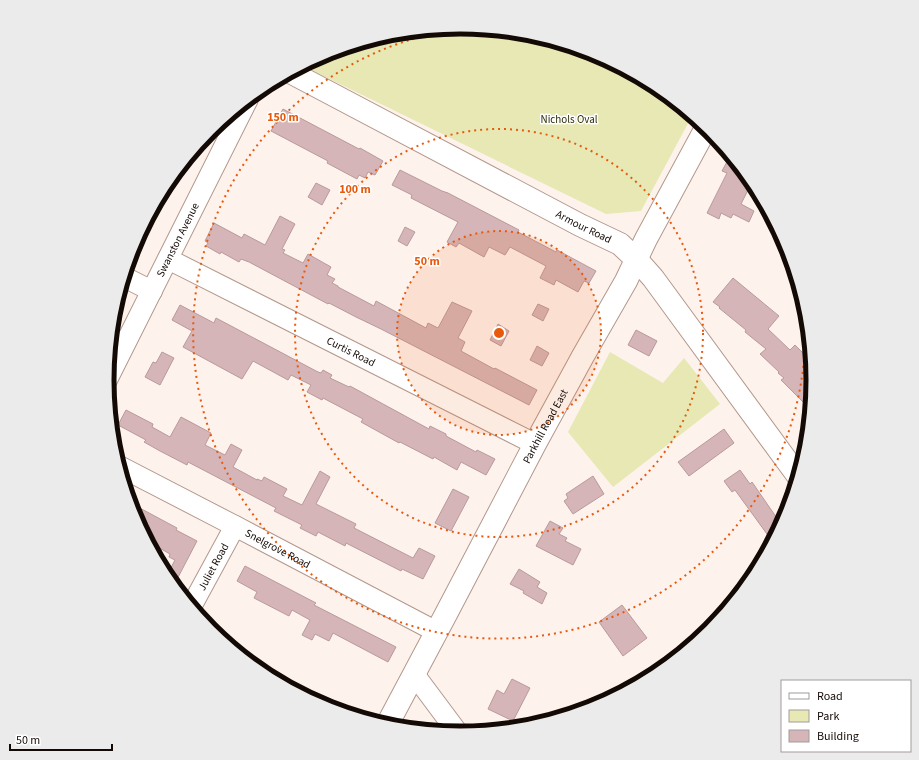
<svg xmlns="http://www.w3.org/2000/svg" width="919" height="760" font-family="'Source Sans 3',sans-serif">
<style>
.green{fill:#e7e8b3}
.building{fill:#d5b5b7;stroke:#b99a9c}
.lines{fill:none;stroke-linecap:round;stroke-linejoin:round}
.minor-casing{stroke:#b3988c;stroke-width:22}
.major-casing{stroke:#b3988c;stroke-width:24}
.minor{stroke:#fff;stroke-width:20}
.major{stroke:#fff;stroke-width:22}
.ring{fill:none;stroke:#e8590c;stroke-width:2;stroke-dasharray:2 4}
.labels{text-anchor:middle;stroke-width:3;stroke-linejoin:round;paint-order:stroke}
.park-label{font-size:11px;fill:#2d2c09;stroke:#fff}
.street-label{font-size:11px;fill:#130a06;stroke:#fff}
.rim{fill:none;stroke:#130a06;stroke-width:5}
.centre{fill:#e8590c;stroke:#fff;stroke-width:2}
.ring-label{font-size:12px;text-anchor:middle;font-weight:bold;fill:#e8590c;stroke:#fff;stroke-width:3;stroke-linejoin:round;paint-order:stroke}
</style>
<rect width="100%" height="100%" fill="#fef2ed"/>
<g class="green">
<polygon points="460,27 529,34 595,54 656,87 692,116 641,211 606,214 303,66 325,54 391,34"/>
<polygon points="610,352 663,383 684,358 720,404 613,487 568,432"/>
</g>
<g class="building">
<polygon points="283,109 359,149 360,148 383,161 375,175 368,172 365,178 359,175 357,179 327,163 328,161 271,131"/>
<polygon points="730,156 741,170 738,175 752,182 741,204 754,211 749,222 733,214 731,218 721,213 719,219 707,213 727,173 722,171"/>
<polygon points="400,170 442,191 448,193 519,230 518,232 556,252 557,250 596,271 589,283 584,281 578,292 556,280 554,285 540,278 546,266 510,247 505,255 489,247 484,257 459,243 456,247 447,242 458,222 411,198 412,195 392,185"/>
<polygon points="316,183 330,190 322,205 308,197"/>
<polygon points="280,216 295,224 282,249 285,250 283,253 303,263 308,254 331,267 327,275 335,279 332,283 338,286 338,287 374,306 376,301 426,328 428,323 438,328 452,302 472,311 458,338 465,342 461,351 494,369 495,368 537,390 529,405 381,329 356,317 329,303 328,304 249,262 241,259 239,262 221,252 220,254 206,246 208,243 205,241 214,223 242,238 244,234 265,245"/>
<polygon points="405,227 415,232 407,246 398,241"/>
<polygon points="733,278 779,316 768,329 790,350 795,345 811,361 812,380 810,403 806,399 803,402 781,380 784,378 778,373 779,372 760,354 766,349 745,332 746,330 719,308 720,307 713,302"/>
<polygon points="538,304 549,309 543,321 532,315"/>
<polygon points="180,305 214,323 216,318 318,372 321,373 323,370 332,375 330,378 349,387 350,386 429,429 430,426 446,434 446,436 476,452 477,450 495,459 486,475 461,462 457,470 434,457 433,459 400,442 399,443 361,422 363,419 323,398 322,400 307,392 311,385 291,375 288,380 253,361 242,379 183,347 192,331 172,320"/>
<polygon points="498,324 509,331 501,346 490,340"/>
<polygon points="636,330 657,341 649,356 628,345"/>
<polygon points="537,346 549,353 542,366 530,360"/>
<polygon points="162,352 174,358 160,385 145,377 153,362 156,363"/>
<polygon points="126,410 153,424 152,427 170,437 181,417 211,433 205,445 225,455 231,444 242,450 233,467 257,480 257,479 262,481 264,477 287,489 283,496 302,505 320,471 330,477 316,504 356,524 354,528 413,558 419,548 435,556 423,579 402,569 401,571 346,543 345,546 318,532 316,536 300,528 302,525 274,511 276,508 188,462 187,465 160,451 144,442 146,440 118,425"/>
<polygon points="724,429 734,443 689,476 678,462"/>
<polygon points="740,470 750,484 752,482 781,524 772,541 735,490 732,492 724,481"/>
<polygon points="593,476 604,494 573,514 564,501 568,498 566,494"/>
<polygon points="453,489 469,497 451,531 435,523"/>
<polygon points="136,506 177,528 176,530 197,541 174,585 166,577 175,560 169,557 170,554 149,542 153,535 140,528 133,513"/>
<polygon points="550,521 563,528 559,534 567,538 565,541 581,549 573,565 536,546"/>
<polygon points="245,566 316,603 314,605 396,647 388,662 333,633 329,641 315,634 312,640 302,635 310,620 292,610 289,616 254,598 257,592 237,581"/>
<polygon points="519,569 540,582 537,587 547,593 542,604 523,593 524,591 510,584"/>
<polygon points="622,605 647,638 623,656 599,622"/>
<polygon points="512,679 530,688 513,721 488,709 497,690 504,694"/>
</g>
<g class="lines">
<g class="minor-casing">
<g id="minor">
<path id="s1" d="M168 259 535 444"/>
<polyline points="124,277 152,291"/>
<path id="s2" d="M107 380 248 99"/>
<path id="s3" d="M119 466 235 526 437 632"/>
<path id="s4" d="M191 607 235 526"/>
<polyline points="414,674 458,733"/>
</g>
</g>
<g class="major-casing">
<g id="major">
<path id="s5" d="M290 72 580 225 620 244 637 260 653 278 798 476"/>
<path id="s6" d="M387 725 446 614 535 444 583 356 626 281 646 239 706 128"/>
</g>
</g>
<use href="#minor" class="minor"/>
<use href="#major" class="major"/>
</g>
<circle cx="499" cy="333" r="102" fill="#e8590c" fill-opacity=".12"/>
<g class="ring">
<circle cx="499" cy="333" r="102"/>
<circle cx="499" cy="333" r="204"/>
<path d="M804 306A306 306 0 1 1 470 28"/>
</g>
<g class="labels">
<g class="park-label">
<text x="569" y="123">Nichols Oval</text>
</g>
<g class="street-label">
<text dy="4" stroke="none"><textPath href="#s5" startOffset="332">Armour Road</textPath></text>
<text dy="4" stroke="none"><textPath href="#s2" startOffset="157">Swanston Avenue</textPath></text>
<text dy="4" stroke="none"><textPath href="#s1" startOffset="205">Curtis Road</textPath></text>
<text dy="4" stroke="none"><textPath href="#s6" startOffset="338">Parkhill Road East</textPath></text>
<text dy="4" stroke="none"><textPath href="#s3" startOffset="179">Snelgrove Road</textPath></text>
<text dy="4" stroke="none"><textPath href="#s4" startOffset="46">Juliet Road</textPath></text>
</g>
</g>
<path d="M0 0H919V760H0ZM114 380a346 346 0 1 1 692 0a346 346 0 1 1-692 0Z" fill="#ecebeb" fill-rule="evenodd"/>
<path class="rim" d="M114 380a346 346 0 1 1 692 0a346 346 0 1 1-692 0Z"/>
<circle cx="499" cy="333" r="6" class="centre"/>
<g class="ring-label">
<text x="283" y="121">150 m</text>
<text x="355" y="193">100 m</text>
<text x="427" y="265">50 m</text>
</g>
<rect x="781" y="680" width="130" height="72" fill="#ffffff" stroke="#a19d9b"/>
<rect x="789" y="693" width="20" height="6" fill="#ffffff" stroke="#a19d9b"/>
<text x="817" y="700" font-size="12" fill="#130a06">Road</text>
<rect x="789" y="710" width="20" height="12" fill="#e7e8b3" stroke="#a19d9b"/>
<text x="817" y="720" font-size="12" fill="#130a06">Park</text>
<rect x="789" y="730" width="20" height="12" fill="#d5b5b7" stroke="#a19d9b"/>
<text x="817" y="740" font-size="12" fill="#130a06">Building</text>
<path d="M10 744v6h102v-6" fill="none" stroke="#130a06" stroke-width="2"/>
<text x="16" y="744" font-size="12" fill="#130a06" stroke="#ffffff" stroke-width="3" paint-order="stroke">50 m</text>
</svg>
